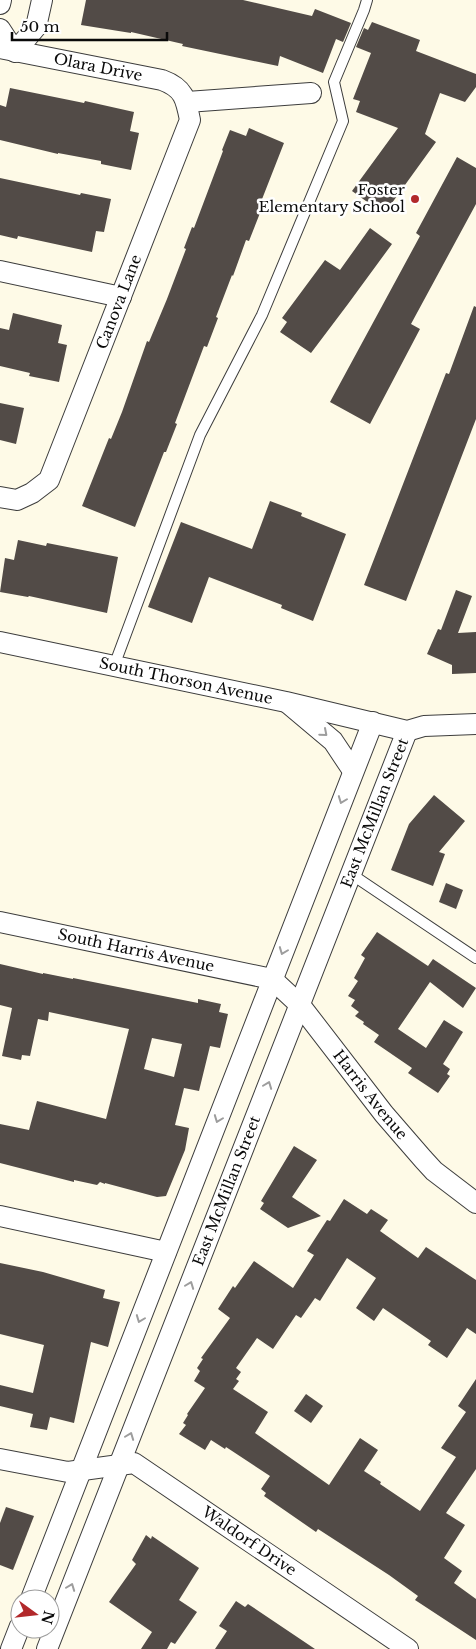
<svg xmlns="http://www.w3.org/2000/svg" width="476" height="1649" font-family="'Libre Baskerville',serif">
<style>
.building{fill:#524b47;fill-rule:evenodd}
.lines{fill:none;stroke-linecap:round;stroke-linejoin:round}
.lane-casing{stroke:#3d3d3d;stroke-width:12}
.street-casing{stroke:#3d3d3d;stroke-width:22}
.lane{stroke:#fff;stroke-width:10}
.street{stroke:#fff;stroke-width:20}
.oneway{stroke:#9d9d9d}
.poi-dot{fill:#b2292b;stroke:#fff;stroke-width:2}
.labels{text-anchor:middle;stroke-width:5;stroke-linejoin:round;paint-order:stroke}
.street-label{font-size:15px;fill:#0a0a0a;stroke:#fff}
.poi-label{font-size:15px;fill:#0a0a0a;stroke:#fff;text-anchor:end}
</style>
<rect width="100%" height="100%" fill="#fefae7"/>
<g class="building">
<polygon points="86,0 243,0 312,16 315,9 351,23 343,42 336,39 323,73 280,56 278,66 182,46 183,44 131,32 131,33 81,25"/>
<polygon points="372,22 420,40 416,51 476,74 476,87 465,102 440,93 425,134 436,142 384,214 352,191 398,128 356,112 360,101 353,99 371,53 356,47 364,28 368,30"/>
<polygon points="10,88 84,103 85,101 134,112 130,131 139,133 131,170 101,164 101,161 58,153 58,154 0,140 0,105 6,107"/>
<polygon points="249,128 284,143 257,212 260,213 249,241 246,240 233,276 232,275 216,317 218,318 207,347 204,346 175,423 177,424 166,452 164,452 135,527 82,506 109,438 111,439 122,412 147,341 149,342 167,299 186,249 184,248 192,227 194,228 223,151 222,150 230,130 246,136"/>
<polygon points="457,157 476,168 476,204 411,324 420,329 370,424 330,402 420,236 416,233"/>
<polygon points="0,178 80,195 81,193 111,199 104,232 96,231 92,252 18,236 17,239 0,235"/>
<polygon points="370,228 392,244 348,304 311,353 280,332 287,322 282,318 325,260 340,270"/>
<polygon points="474,306 476,307 476,419 406,601 364,585 446,373 449,374"/>
<polygon points="13,313 62,325 58,343 67,345 59,382 29,376 30,373 0,366 0,328 9,330"/>
<polygon points="0,403 24,408 16,444 0,440"/>
<polygon points="270,501 302,513 301,516 346,534 313,621 281,608 282,605 209,577 192,623 148,607 181,522 252,549"/>
<polygon points="18,540 46,546 47,543 118,557 107,613 29,596 28,597 0,592 5,558 14,560"/>
<polygon points="456,590 472,596 458,633 476,632 476,673 452,674 452,665 427,654 438,629 441,630"/>
<polygon points="434,795 465,821 439,852 445,854 433,886 391,870 409,824"/>
<polygon points="446,883 463,890 456,909 439,902"/>
<polygon points="377,932 428,966 433,959 476,988 463,1008 430,982 398,1029 426,1048 444,1020 463,1032 443,1064 450,1069 447,1074 450,1076 438,1093 408,1073 412,1068 374,1042 379,1035 363,1024 364,1022 355,1016 359,1012 351,1006 355,1000 348,996 358,981 354,978 365,958 361,955"/>
<path d="M0 964 43 974V973L73 979V978L198 1003V999L221 1004 219 1012 228 1014 220 1048 210 1046 199 1091 184 1088 175 1125 189 1128 185 1150 166 1196 157 1197 105 1183V1184L100 1182 97 1185 74 1180V1182L0 1163V1124L29 1130 37 1101 106 1119 129 1029 49 1012 48 1021 38 1019 30 1056 22 1055 21 1060 2 1056 12 1008 0 1005ZM152 1038 182 1044 174 1077 144 1069Z"/>
<polygon points="294,1146 317,1160 292,1197 321,1216 288,1228 260,1209 264,1203 261,1201"/>
<polygon points="344,1199 367,1214 371,1209 388,1220 380,1231 418,1258 426,1247 476,1280 476,1334 467,1328 447,1358 428,1345 431,1341 383,1308 374,1321 356,1308 376,1278 347,1258 320,1301 315,1298 301,1318 296,1315 273,1349 257,1338 236,1368 241,1372 236,1379 239,1381 233,1389 268,1412 255,1433 329,1485 360,1438 378,1450 364,1471 381,1482 380,1484 420,1511 456,1457 441,1448 466,1412 458,1406 476,1379 476,1469 446,1513 465,1525 444,1558 462,1571 454,1583 476,1599 476,1640 415,1600 418,1596 389,1575 318,1529 316,1532 264,1496 266,1493 261,1489 270,1476 226,1447 225,1449 211,1440 205,1450 179,1434 186,1425 183,1423 188,1415 187,1414 205,1388 194,1381 200,1371 197,1368 203,1359 201,1358 230,1318 218,1309 233,1286 235,1288 254,1261 293,1288 314,1255 307,1251 327,1220 330,1221"/>
<polygon points="0,1263 43,1272 105,1290 103,1298 120,1302 108,1347 91,1342 74,1423 50,1417 47,1430 30,1427 33,1414 0,1406 0,1385 33,1393 44,1345 0,1334"/>
<polygon points="306,1394 323,1406 311,1423 294,1411"/>
<polygon points="6,1507 34,1516 13,1570 0,1565 0,1523"/>
<polygon points="146,1535 151,1539 152,1536 199,1568 179,1600 197,1612 175,1644 171,1642 167,1649 141,1649 152,1632 109,1602 136,1564 132,1560"/>
<polygon points="236,1601 245,1607 248,1604 315,1649 215,1649 227,1631 219,1626"/>
</g>
<g class="lines">
<g class="lane-casing">
<g id="lane">
<polyline points="114,666 200,435 262,315 343,121 334,82 364,10 367,0"/>
<polyline points="351,874 476,958"/>
</g>
</g>
<g class="street-casing">
<g id="street">
<polyline points="0,4 1,0"/>
<polyline points="0,29 15,52 36,27 42,0"/>
<path id="s1" d="M0 48 162 80C184 88 186 99 190 120L49 480 32 493 17 500 0 497"/>
<polyline points="187,102 311,93"/>
<polyline points="0,271 121,297"/>
<path id="s2" d="M0 642 286 702 407 731 424 726 476 724"/>
<polyline points="289,704 333,741 353,771"/>
<path id="s3" d="M0 922 272 979 300 1005 384 1114 423 1159 434 1171 476 1203"/>
<polyline points="0,1216 166,1252"/>
<path id="s4" d="M0 1459 68 1472 134 1463 408 1649"/>
<polyline points="31,1599 373,722"/>
<polyline points="11,1649 20,1626"/>
<path id="s5" d="M47 1649 407 731"/>
</g>
</g>
<use href="#lane" class="lane"/>
<use href="#street" class="street"/>
</g>
<defs><path id="oneway-chevron" d="M-2-3.5L2.5 0L-2 3.5" fill="none" stroke-width="1.6" stroke-linecap="round" stroke-linejoin="round" transform="scale(1.25)"/></defs>
<g class="oneway">
<use href="#oneway-chevron" transform="translate(324 733) rotate(41)"/>
<use href="#oneway-chevron" transform="translate(342 800) rotate(111)"/>
<use href="#oneway-chevron" transform="translate(283 951) rotate(111)"/>
<use href="#oneway-chevron" transform="translate(268 1085) rotate(-69)"/>
<use href="#oneway-chevron" transform="translate(218 1119) rotate(111)"/>
<use href="#oneway-chevron" transform="translate(190 1285) rotate(-69)"/>
<use href="#oneway-chevron" transform="translate(140 1319) rotate(111)"/>
<use href="#oneway-chevron" transform="translate(130 1436) rotate(-69)"/>
<use href="#oneway-chevron" transform="translate(71 1587) rotate(-69)"/>
</g>
<circle class="poi-dot" cx="415" cy="199" r="5"/>
<g class="labels">
<g class="street-label">
<text dy="5" stroke="none"><textPath href="#s1" startOffset="100">Olara Drive</textPath></text>
<text transform="translate(119 302) rotate(-69)" y="5">Canova Lane</text>
<text dy="5" stroke="none"><textPath href="#s2" startOffset="190">South Thorson Avenue</textPath></text>
<text dy="5" stroke="none"><textPath href="#s5" startOffset="898">East McMillan Street</textPath></text>
<text dy="5" stroke="none"><textPath href="#s3" startOffset="139">South Harris Avenue</textPath></text>
<text dy="5" stroke="none"><textPath href="#s3" startOffset="430">Harris Avenue</textPath></text>
<text dy="5" stroke="none"><textPath href="#s5" startOffset="492">East McMillan Street</textPath></text>
<text dy="5" stroke="none"><textPath href="#s4" startOffset="275">Waldorf Drive</textPath></text>
</g>
<g class="poi-label">
<text x="405" y="195">Foster<tspan x="405" dy="17">Elementary School</tspan></text>
</g>
</g>
<g transform="translate(35 1614) rotate(105)"><circle r="24" fill="#ffffff" stroke="#9d9d9d"/>
<path d="M0-4L9 19L0 12L-9 19Z" fill="#b2292b"/>
<text y="-8" font-size="14" font-weight="bold" text-anchor="middle" fill="#0a0a0a">N</text>
</g>
<path d="M12 32v8h155v-8" fill="none" stroke="#0a0a0a" stroke-width="2.5"/>
<text x="20" y="32" font-size="15" fill="#0a0a0a" stroke="#ffffff" stroke-width="4" paint-order="stroke">50 m</text>
</svg>
